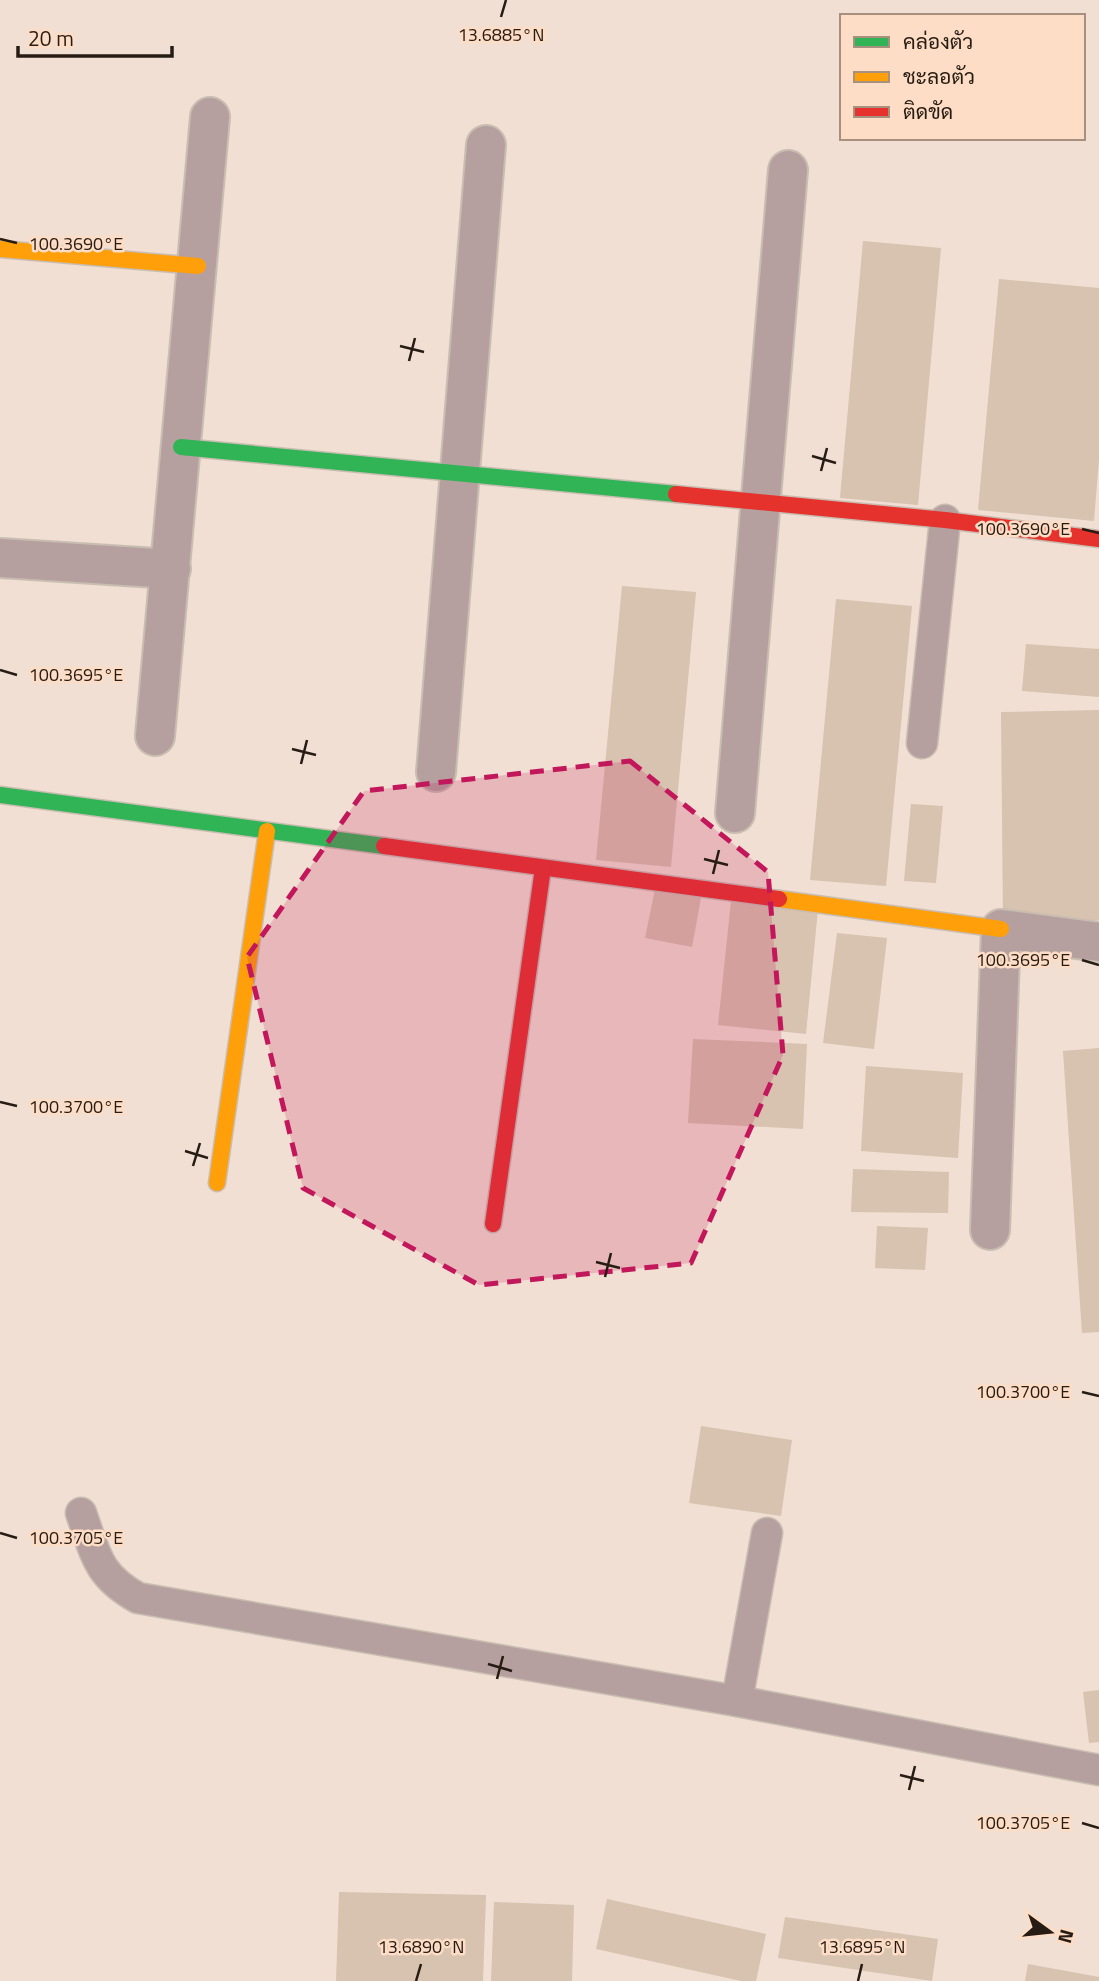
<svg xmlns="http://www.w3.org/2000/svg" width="1099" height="1981" font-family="'Titillium Web',Sarabun,sans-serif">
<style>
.building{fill:#d8c2b0}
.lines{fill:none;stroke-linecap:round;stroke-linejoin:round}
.lane-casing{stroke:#c9bdb2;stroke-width:33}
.street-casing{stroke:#c9bdb2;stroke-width:42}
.fast-casing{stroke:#c9bdb2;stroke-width:19}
.slow-casing{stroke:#c9bdb2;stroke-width:19}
.jam-casing{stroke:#c9bdb2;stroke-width:19}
.lane{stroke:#b5a09f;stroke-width:30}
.street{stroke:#b5a09f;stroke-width:38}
.fast{stroke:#30b455;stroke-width:16}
.slow{stroke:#ff9f0a;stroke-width:16}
.jam{stroke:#e5322d;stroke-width:16}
.marked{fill:#c2185b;fill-opacity:0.2;stroke:#c2185b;stroke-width:5;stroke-dasharray:14 9;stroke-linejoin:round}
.ticks{fill:none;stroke:#271c13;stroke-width:2.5}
.ticks-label{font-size:18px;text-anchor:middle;fill:#271c13;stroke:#fdddc5;stroke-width:5;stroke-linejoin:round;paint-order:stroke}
</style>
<rect width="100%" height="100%" fill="#f0dfd2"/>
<g class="building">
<polygon points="863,241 941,248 918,505 840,498"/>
<polygon points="999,279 1099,288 1099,459 1094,521 978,510"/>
<polygon points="622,586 696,592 671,867 596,860"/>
<polygon points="836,599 912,606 886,886 810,880"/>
<polygon points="1026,644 1099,649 1099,697 1022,691"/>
<polygon points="1099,710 1099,920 1003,922 1001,712"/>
<polygon points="911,804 943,806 936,883 904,881"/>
<polygon points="655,889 701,898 692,947 645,938"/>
<polygon points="731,901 818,909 806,1034 718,1025"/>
<polygon points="837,933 887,938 874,1049 823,1043"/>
<polygon points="693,1039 807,1044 803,1129 688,1123"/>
<polygon points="1099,1048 1099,1332 1082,1333 1063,1051"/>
<polygon points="866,1066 963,1073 958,1158 861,1151"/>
<polygon points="853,1169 949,1172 948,1213 851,1212"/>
<polygon points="877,1226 928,1228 925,1270 875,1268"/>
<polygon points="701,1426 792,1440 781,1516 689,1503"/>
<polygon points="1099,1690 1099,1742 1089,1743 1083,1692"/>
<polygon points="339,1892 486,1895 483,1981 336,1981"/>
<polygon points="607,1899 766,1934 756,1981 741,1981 596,1949"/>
<polygon points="494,1902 574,1905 572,1981 491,1981"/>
<polygon points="785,1917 938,1939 932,1981 778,1958"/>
<polygon points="1028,1964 1099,1977 1099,1981 1025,1981"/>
</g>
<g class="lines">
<g class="lane-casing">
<g id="lane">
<polyline points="922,743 945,520"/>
<path d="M81 1513C96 1555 97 1575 138 1598L737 1701 1099 1770"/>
<polyline points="737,1701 767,1533"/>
</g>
</g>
<g class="street-casing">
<g id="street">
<polyline points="0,558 171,569"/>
<polyline points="155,736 210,117"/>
<polyline points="436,772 486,145"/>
<polyline points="735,813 788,170"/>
<polyline points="990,1230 1001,929 1099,942"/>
</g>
</g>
<g class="fast-casing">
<g id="fast">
<polyline points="181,447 676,494"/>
<polyline points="0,795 384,846"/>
</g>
</g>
<g class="slow-casing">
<g id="slow">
<polyline points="0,249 198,266"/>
<polyline points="779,899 1001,929"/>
<polyline points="217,1183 267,831"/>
</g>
</g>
<g class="jam-casing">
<g id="jam">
<polyline points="676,494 945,520 1099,539"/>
<polyline points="384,846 779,899"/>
<polyline points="493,1224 543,868"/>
</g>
</g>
<use href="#lane" class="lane"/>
<use href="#street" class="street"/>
<use href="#fast" class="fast"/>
<use href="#slow" class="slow"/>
<use href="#jam" class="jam"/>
</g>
<path class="marked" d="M630 761 768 872 783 1055 691 1263 479 1285 303 1188 247 957 364 791Z"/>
<path class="ticks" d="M501 17 506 0M0 239 17 243M400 346 424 352M409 361 415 338M812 456 836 463M821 471 827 448M1082 529 1099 533M0 670 17 675M292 749 316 755M301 764 307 740M704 859 728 865M713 874 719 850M1082 960 1099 965M0 1102 17 1106M185 1151 208 1158M193 1166 200 1143M596 1262 620 1268M605 1277 611 1253M1082 1392 1099 1396M0 1533 17 1538M488 1664 512 1671M497 1679 503 1656M900 1775 924 1781M909 1790 915 1766M1082 1823 1099 1828M416 1981 421 1964M858 1981 862 1964"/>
<g class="ticks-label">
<text x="501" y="41">13.6885°N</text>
<text x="76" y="250">100.3690°E</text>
<text x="1023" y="535">100.3690°E</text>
<text x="76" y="681">100.3695°E</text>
<text x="1023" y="966">100.3695°E</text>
<text x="76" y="1113">100.3700°E</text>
<text x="1023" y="1398">100.3700°E</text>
<text x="76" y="1544">100.3705°E</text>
<text x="1023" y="1829">100.3705°E</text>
<text x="421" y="1953">13.6890°N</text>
<text x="862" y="1953">13.6895°N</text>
</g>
<rect x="840" y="14" width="245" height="126" fill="#fdddc5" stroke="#a7907e" stroke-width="2"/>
<rect x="854" y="37" width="35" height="10" fill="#30b455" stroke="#a7907e" stroke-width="2"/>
<text x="903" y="49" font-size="21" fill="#271c13">คล่องตัว</text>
<rect x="854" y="72" width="35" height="10" fill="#ff9f0a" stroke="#a7907e" stroke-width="2"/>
<text x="903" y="84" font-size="21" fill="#271c13">ชะลอตัว</text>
<rect x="854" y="107" width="35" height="10" fill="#e5322d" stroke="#a7907e" stroke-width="2"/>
<text x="903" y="119" font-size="21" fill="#271c13">ติดขัด</text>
<g transform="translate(1050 1932) rotate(105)" stroke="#fdddc5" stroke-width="5" paint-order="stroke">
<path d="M0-5L12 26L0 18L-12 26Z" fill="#271c13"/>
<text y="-10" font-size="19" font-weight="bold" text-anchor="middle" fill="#271c13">N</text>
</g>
<path d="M18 46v10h154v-10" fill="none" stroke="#271c13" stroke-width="3.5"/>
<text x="28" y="46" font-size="21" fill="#271c13" stroke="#fdddc5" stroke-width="5" paint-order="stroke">20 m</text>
</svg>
